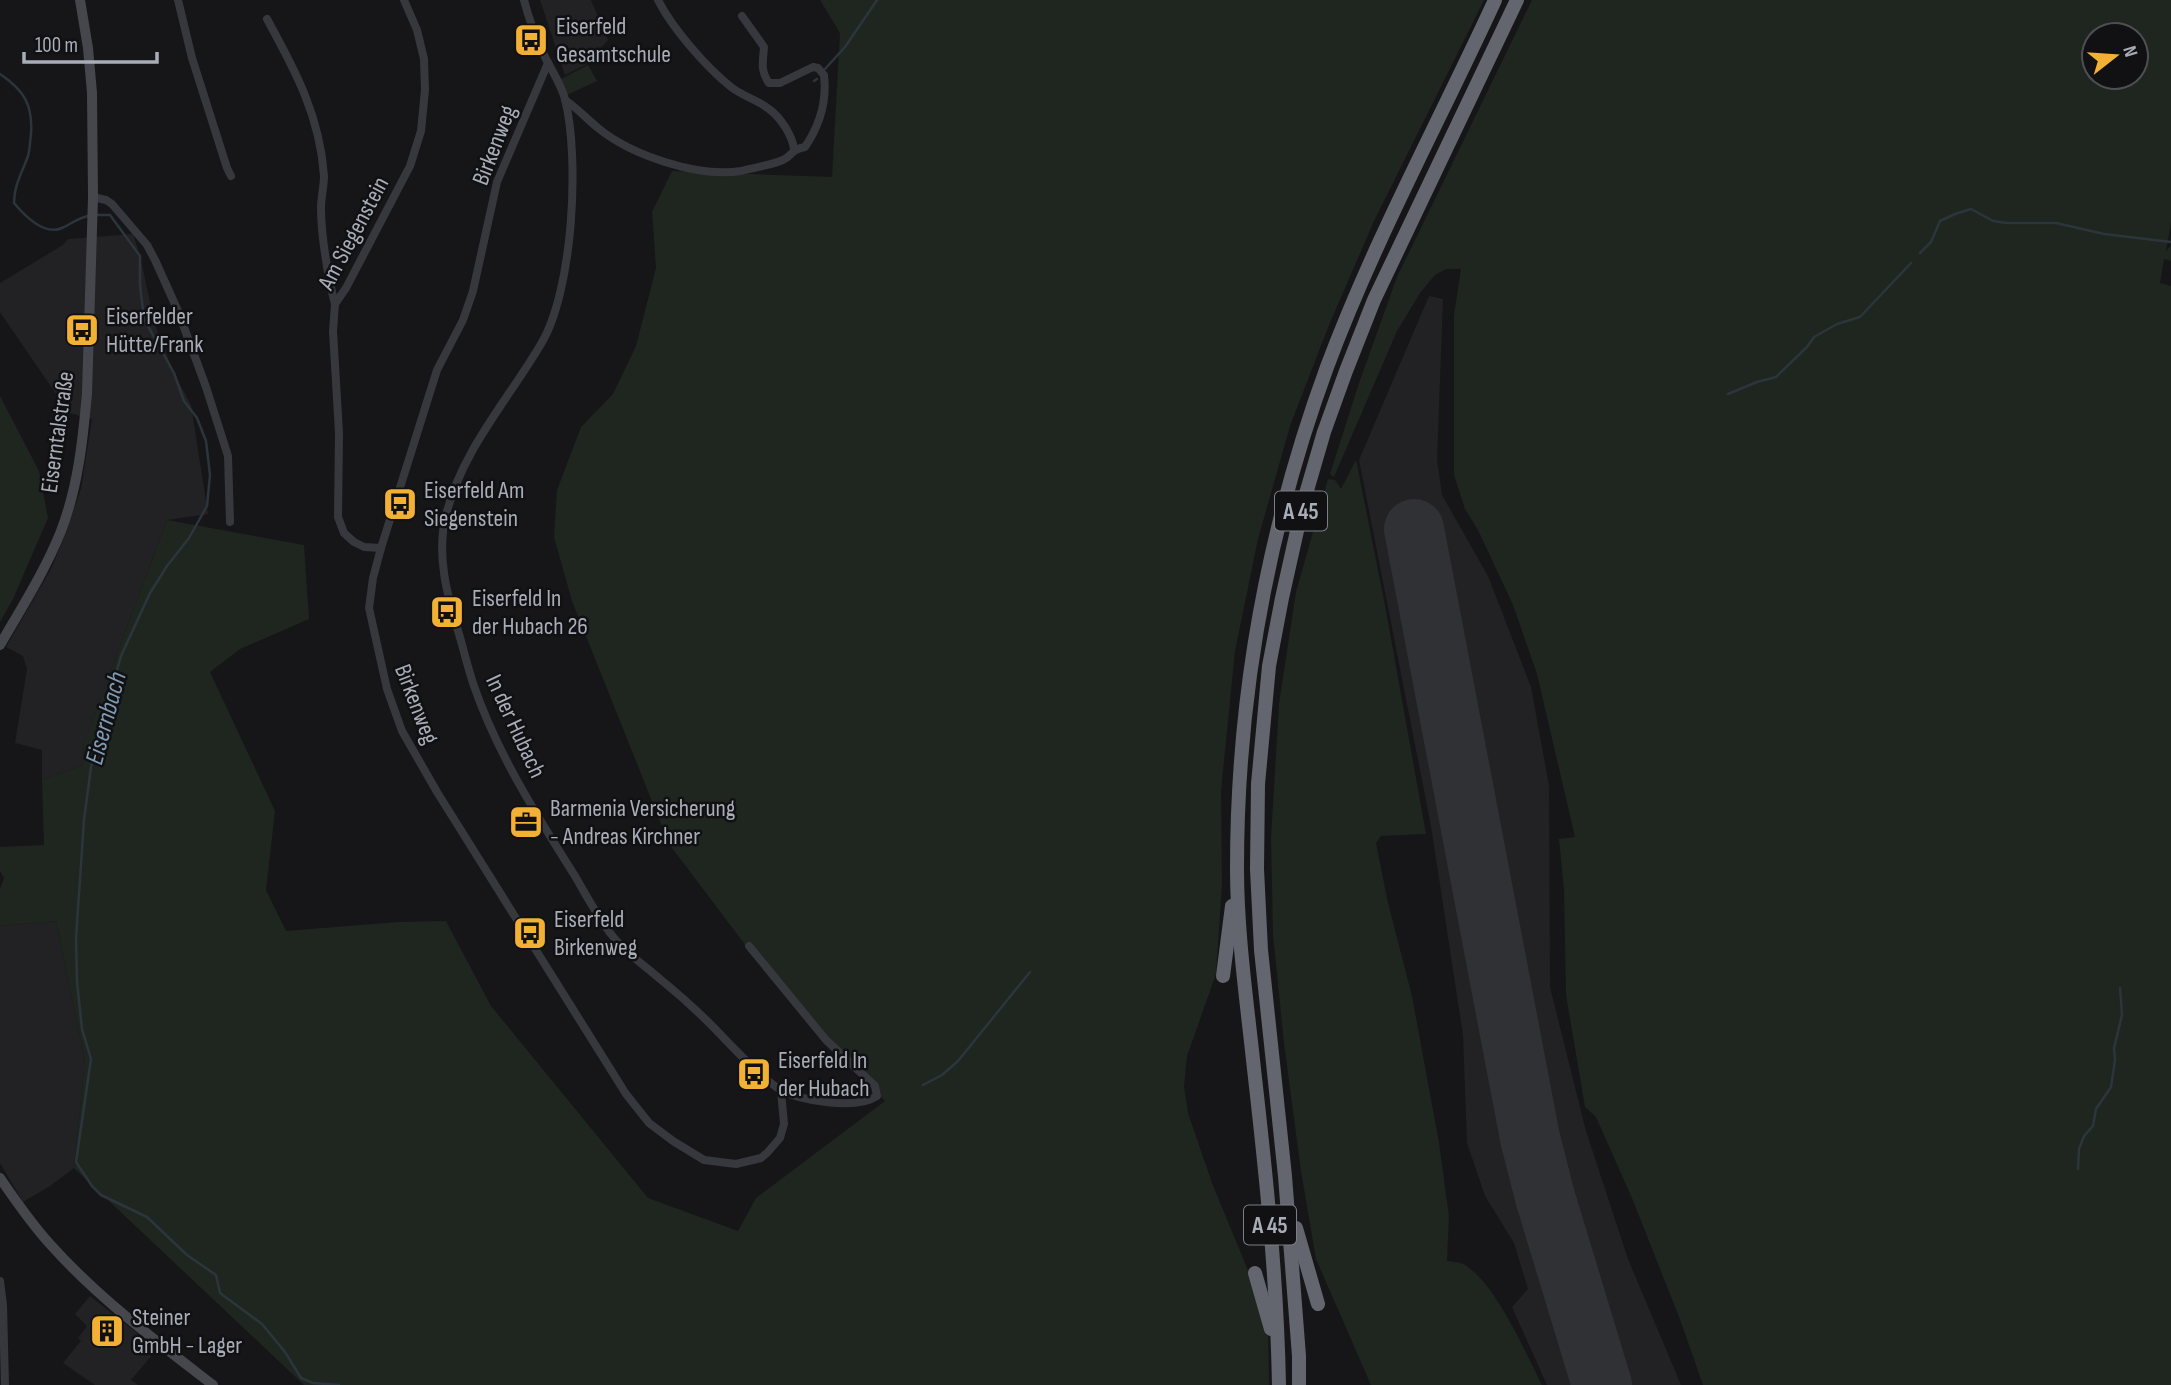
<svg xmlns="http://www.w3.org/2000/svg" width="2171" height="1385" font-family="'Sofia Sans Condensed',sans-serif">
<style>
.built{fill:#222225}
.green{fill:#1e261f;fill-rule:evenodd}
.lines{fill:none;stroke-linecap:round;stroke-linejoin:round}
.stream{stroke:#2c353c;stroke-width:2.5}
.runway{stroke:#303135;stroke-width:60}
.minor{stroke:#37383d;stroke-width:8}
.secondary{stroke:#45474d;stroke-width:10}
.motorway{stroke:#63666e;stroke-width:14}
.labels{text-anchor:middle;stroke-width:5;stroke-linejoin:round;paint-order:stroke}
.shield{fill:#111113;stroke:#7b7e86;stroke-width:2}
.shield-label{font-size:23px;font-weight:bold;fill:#a8adb8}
.poi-label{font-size:24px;fill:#a8adb8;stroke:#111113;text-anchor:start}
.street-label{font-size:24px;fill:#a8adb8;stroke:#111113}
.water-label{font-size:26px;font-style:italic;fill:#7f9bb3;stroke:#111113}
</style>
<rect width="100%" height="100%" fill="#161618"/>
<g class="built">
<polygon points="540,0 591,0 608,40 587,64 565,75"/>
<polygon points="133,234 140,256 155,325 174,373 191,405 208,514 167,520 84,743 83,765 42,780 42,750 15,743 27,669 23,656 6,647 52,567 64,537 81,489 92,419 69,413 0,312 0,283 63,245 68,239"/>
<polygon points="1429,296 1443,299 1437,460 1442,495 1488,576 1531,687 1549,786 1550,987 1586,1131 1628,1259 1681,1385 1547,1385 1512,1307 1528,1289 1514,1243 1485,1196 1467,1143 1463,1035 1431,826 1359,460"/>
<polygon points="56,921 85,1060 74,1168 50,1186 23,1202 0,1163 0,926"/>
<polygon points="90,1296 157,1349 131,1380 138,1385 95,1385 63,1363 81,1341 78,1338 87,1326 75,1314"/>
</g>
<g class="green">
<polygon points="820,0 1484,0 1374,221 1329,325 1290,426 1258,539 1235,651 1221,791 1222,884 1216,974 1187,1056 1184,1086 1188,1113 1212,1183 1268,1319 1269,1385 304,1385 74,1168 85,1060 56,921 0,926 0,889 4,878 0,871 0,847 44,845 42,780 83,765 84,743 167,520 304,545 309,619 240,649 210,672 275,811 266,890 286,931 398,922 446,921 491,1006 648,1198 738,1231 756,1198 885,1101 771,979 669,844 572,601 554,537 557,490 581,427 613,394 636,346 656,268 652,212 672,171 832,177 840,33"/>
<path d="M1532 0H2171V223L2166 251 2171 246V261L2164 259 2160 283 2171 286V1385H1703L1681 1322 1632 1198 1596 1117 1585 1107 1566 995 1564 890 1559 839 1575 837 1537 674 1513 605 1478 530 1465 509 1454 475V315L1461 269H1446L1435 275 1420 293 1397 331 1334 477 1330 474 1359 383 1397 277ZM2094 35H2136V77H2094Z"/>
<polygon points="588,65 597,81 567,95 559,80"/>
<polygon points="0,396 39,471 48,518 13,599 0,622"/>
<path d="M1356 460 1385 605 1426 834 1381 836 1376 843 1388 903 1412 996 1439 1143 1449 1216 1447 1261C1452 1262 1459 1262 1463 1264 1495 1281 1525 1352 1542 1385H1371L1316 1259 1301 1171 1284 1043 1273 934 1271 838 1279 704 1296 592 1328 479 1335 480 1341 489Z"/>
</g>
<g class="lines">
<g class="stream">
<polyline points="825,69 845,47 877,0"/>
<path d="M0 74C24 90 33 105 31 134 30 141 30 149 28 156 22 173 14 185 14 203 24 215 44 236 62 228 71 224 78 218 88 216"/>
<polyline points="814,81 817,79"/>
<polyline points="94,215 110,215 140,256 140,285 144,319 174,373 184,401 197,418 206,441 210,475 207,506 189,538 167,566 150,593 121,656 97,740 91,767 84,820 76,938 77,982 82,1029 91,1059 76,1162 92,1186 101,1195 147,1217 187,1255 216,1275 220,1293 262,1324 285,1352 301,1378 313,1383 339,1385"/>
<polyline points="1920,253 1931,242 1940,221 1955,214 1971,209 1993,221 2007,223 2056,223 2104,234 2171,242"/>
<polyline points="1728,394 1757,382 1776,377 1807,347 1814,337 1837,324 1860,317 1911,263"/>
<polyline points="923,1085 942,1075 958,1061 1030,972"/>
<polyline points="2078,1169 2079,1149 2084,1136 2093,1126 2096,1109 2111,1087 2115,1060 2114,1048 2122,1015 2120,988"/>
</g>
<polyline class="runway" points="1414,529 1530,1138 1545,1197 1602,1385"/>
<g class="minor">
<polyline points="178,0 192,58 227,168 231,176"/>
<path d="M524 0C529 20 536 38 545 57 552 71 561 84 565 99 580 159 573 291 541 344 508 400 462 450 446 515 436 555 447 595 459 634 464 651 468 669 474 686 497 753 537 816 575 876 586 895 597 916 611 934 624 952 643 964 660 979 681 996 701 1014 720 1034 736 1051 760 1076 779 1089 798 1101 857 1110 877 1096L875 1086 826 1040 749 946"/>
<path d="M658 0C672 28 706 67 731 87 742 96 758 100 769 109 781 118 792 135 794 149"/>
<path d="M267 19C295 70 320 116 324 176 324 186 321 197 321 208 321 235 328 278 335 304"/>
<polyline points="548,63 497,182 473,291 463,320 437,370 381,548 373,578 369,608 387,689 402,731 437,792 626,1094 649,1123 673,1141 704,1160 736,1164 761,1158 767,1153 780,1138 784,1124 781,1091"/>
<path d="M565 100C577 108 587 119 598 128 631 155 698 178 741 171 753 168 771 165 783 160 793 155 790 150 805 147 820 125 827 101 824 75L818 68 813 67 780 83H769C760 71 763 61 764 47L742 16"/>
<polyline points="93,197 106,200 112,204 147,245 155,260 178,311 206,387 228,456 230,522"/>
<polyline points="381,548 364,547 354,542 344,533 338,517 339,433 333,331 335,304 346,288 410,166 421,131 425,90 424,59 417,30 404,0"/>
<polyline points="0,1281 3,1305 5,1385"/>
</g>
<g class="secondary">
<path d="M0 645C22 607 45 571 61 531 78 487 83 439 87 393L93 197 92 93 88 48 80 0"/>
<path d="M0 1178C15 1200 31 1223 49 1243 97 1297 156 1341 213 1385"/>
</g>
<g class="motorway">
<polyline points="1223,976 1232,906"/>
<polyline points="1296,1228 1318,1304"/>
<polyline points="1255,1273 1271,1329"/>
<path d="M1279 1385C1277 1279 1266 1174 1254 1069 1247 1002 1237 935 1237 868 1237 696 1268 528 1327 367 1374 241 1439 122 1495 0"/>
<polyline points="1299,1385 1299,1356 1285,1176 1261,950 1257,869 1258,784 1269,666 1282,598 1303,504 1324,432 1346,371 1374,300 1517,0"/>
</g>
</g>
<defs>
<g id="bus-square" transform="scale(1.75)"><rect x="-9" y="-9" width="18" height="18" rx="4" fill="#f2b134" stroke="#111113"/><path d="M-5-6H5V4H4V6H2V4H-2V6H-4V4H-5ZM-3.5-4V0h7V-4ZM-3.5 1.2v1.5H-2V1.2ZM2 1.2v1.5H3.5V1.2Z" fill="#111"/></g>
<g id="office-square" transform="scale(1.75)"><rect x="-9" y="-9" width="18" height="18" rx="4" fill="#f2b134" stroke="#111113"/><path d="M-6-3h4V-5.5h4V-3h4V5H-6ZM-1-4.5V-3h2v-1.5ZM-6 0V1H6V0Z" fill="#111"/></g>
<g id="building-square" transform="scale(1.75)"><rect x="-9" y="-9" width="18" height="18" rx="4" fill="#f2b134" stroke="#111113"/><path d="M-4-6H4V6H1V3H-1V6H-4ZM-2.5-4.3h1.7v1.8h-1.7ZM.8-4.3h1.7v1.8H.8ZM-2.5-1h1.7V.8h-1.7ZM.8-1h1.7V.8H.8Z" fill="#111"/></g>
</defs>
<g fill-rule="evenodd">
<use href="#bus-square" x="531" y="40"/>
<use href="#bus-square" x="82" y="330"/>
<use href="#bus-square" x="400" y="504"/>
<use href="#bus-square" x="447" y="612"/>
<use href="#office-square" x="526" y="822"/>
<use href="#bus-square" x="530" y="933"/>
<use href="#bus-square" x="754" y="1074"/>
<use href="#building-square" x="107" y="1331"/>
</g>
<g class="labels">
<g class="shield">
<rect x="1275" y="491.5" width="52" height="39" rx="5"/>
<rect x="1244" y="1205.5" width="52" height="39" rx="5"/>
</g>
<g class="shield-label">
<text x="1301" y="519">A 45</text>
<text x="1270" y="1233">A 45</text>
</g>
<g class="poi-label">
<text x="556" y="34">Eiserfeld<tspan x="556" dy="28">Gesamtschule</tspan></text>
<text x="106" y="324">Eiserfelder<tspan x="106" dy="28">Hütte/Frank</tspan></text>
<text x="424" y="498">Eiserfeld Am<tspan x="424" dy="28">Siegenstein</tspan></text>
<text x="472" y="606">Eiserfeld In<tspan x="472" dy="28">der Hubach 26</tspan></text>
<text x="550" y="816">Barmenia Versicherung<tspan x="550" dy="28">- Andreas Kirchner</tspan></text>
<text x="554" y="927">Eiserfeld<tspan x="554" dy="28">Birkenweg</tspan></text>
<text x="778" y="1068">Eiserfeld In<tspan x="778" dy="28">der Hubach</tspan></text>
<text x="132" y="1325">Steiner<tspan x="132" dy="28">GmbH - Lager</tspan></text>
</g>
<g class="street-label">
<text transform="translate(494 145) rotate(-69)" y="8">Birkenweg</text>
<text transform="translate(353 233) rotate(-62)" y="8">Am Siegenstein</text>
<text transform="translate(57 432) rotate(-82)" y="8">Eiserntalstraße</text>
<text transform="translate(417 704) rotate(69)" y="8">Birkenweg</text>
<text transform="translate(516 726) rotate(65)" y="8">In der Hubach</text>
</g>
<g class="water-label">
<text transform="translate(105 718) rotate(-75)" y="9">Eisernbach</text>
</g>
</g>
<g transform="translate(2115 56) rotate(73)"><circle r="33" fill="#111113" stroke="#4d4f55" stroke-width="2"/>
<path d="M0-5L12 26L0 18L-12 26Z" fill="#f2b134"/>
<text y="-10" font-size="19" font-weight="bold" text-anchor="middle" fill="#a8adb8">N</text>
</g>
<path d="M24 52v10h133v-10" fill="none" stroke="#a8adb8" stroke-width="3.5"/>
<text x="35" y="52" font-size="21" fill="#a8adb8" stroke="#111113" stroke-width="5" paint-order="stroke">100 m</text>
</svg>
